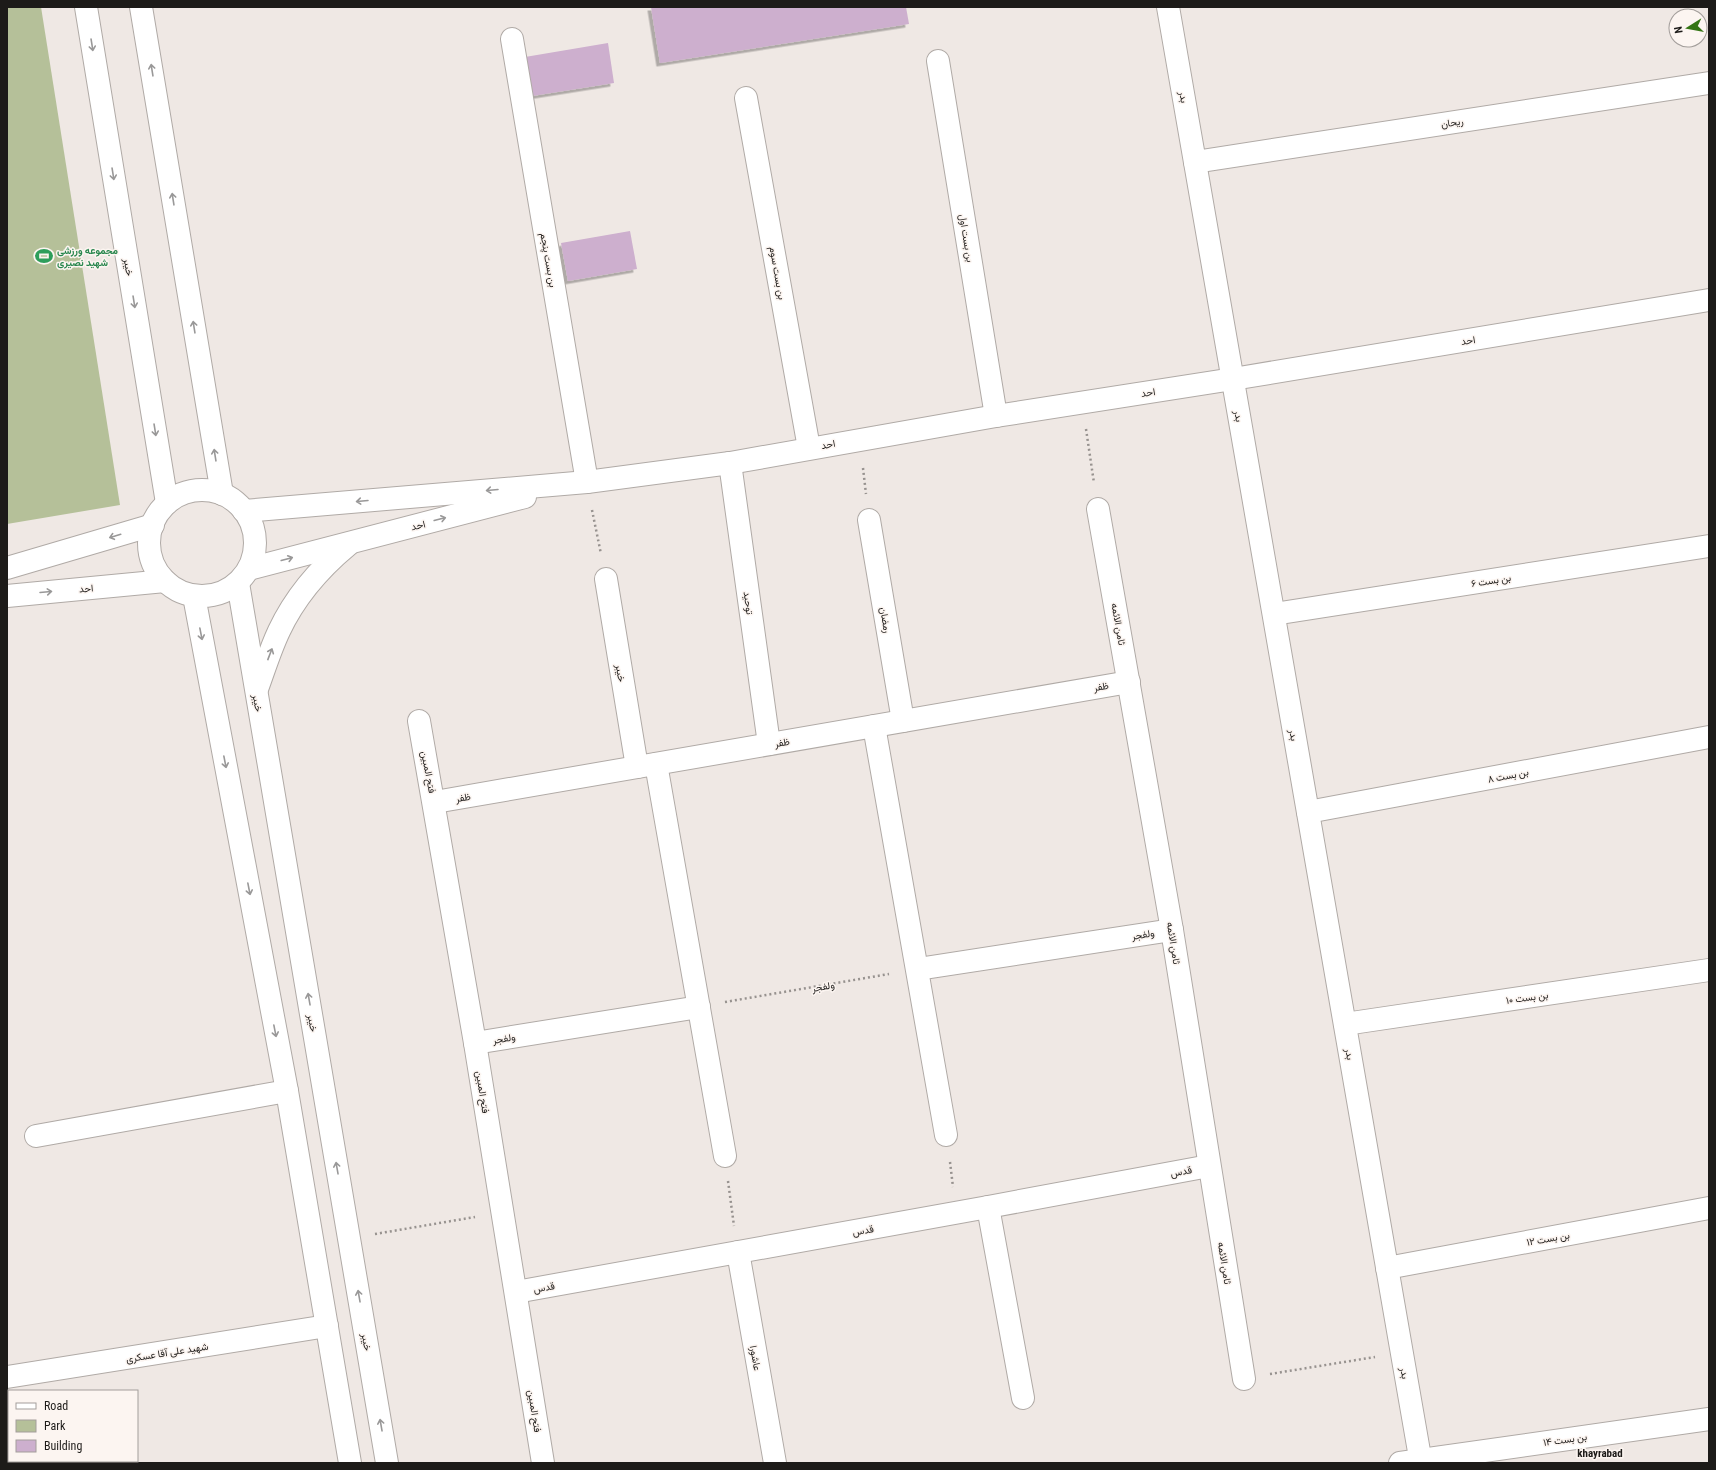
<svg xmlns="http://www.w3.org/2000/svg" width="1716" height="1470" font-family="'Roboto Condensed',Vazirmatn,sans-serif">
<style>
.green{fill:#b5c099}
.building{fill:#cdafce;filter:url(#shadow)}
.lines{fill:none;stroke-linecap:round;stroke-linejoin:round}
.minor-casing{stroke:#b0aaa6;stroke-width:24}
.path{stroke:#97928f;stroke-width:2.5;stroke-dasharray:2 3;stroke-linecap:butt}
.minor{stroke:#fff;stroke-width:22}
.oneway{stroke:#999898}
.labels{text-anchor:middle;stroke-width:3;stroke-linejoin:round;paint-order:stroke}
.street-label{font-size:10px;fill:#1d1b19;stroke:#fcf5f1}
.leisure-label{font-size:10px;font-weight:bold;fill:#27864d;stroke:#fcf5f1;text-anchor:start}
.neighbourhood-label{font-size:11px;font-weight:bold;fill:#1d1b19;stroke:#fcf5f1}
</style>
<defs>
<filter id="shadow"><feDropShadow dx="-3.5" dy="3.5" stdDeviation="0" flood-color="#0004"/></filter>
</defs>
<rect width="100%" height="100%" fill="#efe8e4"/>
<polygon class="green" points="7,7 41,7 120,505 7,524"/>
<g class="building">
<polygon points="651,7 906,7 909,24 660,63"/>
<polygon points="608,43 614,83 532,96 525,57"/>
<polygon points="630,231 637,269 568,281 561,243"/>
</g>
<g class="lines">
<g class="minor-casing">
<g id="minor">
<polyline points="86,7 167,503"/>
<polyline points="141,7 222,494"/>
<polyline points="1168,7 1421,1463"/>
<polyline points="512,39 587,482"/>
<polyline points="938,61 996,416"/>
<polyline points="746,98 809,448"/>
<polyline points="1195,162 1709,83"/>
<polyline points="730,463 769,744"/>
<circle cx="202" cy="543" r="53"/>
<polyline points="1098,509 1172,930 1244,1379"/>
<polyline points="244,511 587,482 730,463 996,416 1233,379 1709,300"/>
<polyline points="869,520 903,721"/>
<polyline points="7,568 153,525"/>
<polyline points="249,569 525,497"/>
<polyline points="606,579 637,767"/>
<polyline points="238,583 387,1463"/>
<polyline points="7,596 165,581"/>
<polyline points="194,596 287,1091 350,1463"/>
<polyline points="1274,614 1709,546"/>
<path d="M257 689C264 670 270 650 279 631 295 597 319 569 348 545"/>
<polyline points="419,721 475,1043 543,1463"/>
<polyline points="874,726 946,1135"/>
<polyline points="656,764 725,1156"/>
<polyline points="435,802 1129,682"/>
<polyline points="1308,812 1709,737"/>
<polyline points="918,969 1172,930"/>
<polyline points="1345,1024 1709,970"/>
<polyline points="475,1043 699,1007"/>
<polyline points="36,1136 287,1091"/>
<polyline points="988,1207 1023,1398"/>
<polyline points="738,1252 775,1463"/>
<polyline points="1387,1268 1709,1208"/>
<polyline points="516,1292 988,1207 1209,1166"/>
<polyline points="7,1377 327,1326"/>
<polyline points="1400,1463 1709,1419"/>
</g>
</g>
<g class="path">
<polyline points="1086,429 1094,483"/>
<polyline points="863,468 866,494"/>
<polyline points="592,510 601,554"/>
<polyline points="725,1002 889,974"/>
<polyline points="950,1162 953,1187"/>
<polyline points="728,1181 734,1226"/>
<polyline points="375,1234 475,1217"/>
<polyline points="1270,1374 1375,1357"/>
</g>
<use href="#minor" class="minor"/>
</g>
<defs><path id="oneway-shaft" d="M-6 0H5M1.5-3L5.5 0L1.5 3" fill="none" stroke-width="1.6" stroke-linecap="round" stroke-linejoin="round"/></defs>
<g class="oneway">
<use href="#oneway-shaft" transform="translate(92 45) rotate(81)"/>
<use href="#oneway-shaft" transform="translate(152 70) rotate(-99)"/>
<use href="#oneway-shaft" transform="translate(113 174) rotate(81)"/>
<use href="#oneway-shaft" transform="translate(173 199) rotate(-99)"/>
<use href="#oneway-shaft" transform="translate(134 302) rotate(81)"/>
<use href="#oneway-shaft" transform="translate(194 327) rotate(-99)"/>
<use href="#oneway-shaft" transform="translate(155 430) rotate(81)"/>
<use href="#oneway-shaft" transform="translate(215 455) rotate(-99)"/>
<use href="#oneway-shaft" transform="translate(492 490) rotate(175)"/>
<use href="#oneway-shaft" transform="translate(362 501) rotate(175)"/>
<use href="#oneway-shaft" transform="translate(440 519) rotate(-14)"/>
<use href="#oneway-shaft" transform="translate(115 536) rotate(163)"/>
<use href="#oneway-shaft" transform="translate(287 559) rotate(-15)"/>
<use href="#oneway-shaft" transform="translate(46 592) rotate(-5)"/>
<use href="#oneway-shaft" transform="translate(201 634) rotate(79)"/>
<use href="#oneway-shaft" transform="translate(270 654) rotate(-69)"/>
<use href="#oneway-shaft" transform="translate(225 762) rotate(79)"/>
<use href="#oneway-shaft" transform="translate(249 889) rotate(79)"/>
<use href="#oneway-shaft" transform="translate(309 999) rotate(-100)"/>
<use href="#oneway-shaft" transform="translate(275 1031) rotate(79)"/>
<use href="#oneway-shaft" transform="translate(337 1168) rotate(-100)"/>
<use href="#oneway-shaft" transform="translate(359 1296) rotate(-100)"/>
<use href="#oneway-shaft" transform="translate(381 1425) rotate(-100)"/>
</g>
<defs>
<g id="stadium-bare" transform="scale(1.38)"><path d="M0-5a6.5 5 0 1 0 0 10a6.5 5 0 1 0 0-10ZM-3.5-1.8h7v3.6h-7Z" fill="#2e9e5b" stroke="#fcf5f1" stroke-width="2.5" paint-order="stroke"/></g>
</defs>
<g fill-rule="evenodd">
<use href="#stadium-bare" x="44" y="256"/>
</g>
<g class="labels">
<g class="street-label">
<text transform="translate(1184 97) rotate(80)" y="4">بدر</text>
<text transform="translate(1452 122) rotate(-9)" y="4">ریحان</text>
<text transform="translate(967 238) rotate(81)" y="4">بن بست اول</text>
<text transform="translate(549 260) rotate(80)" y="4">بن بست پنجم</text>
<text transform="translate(129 267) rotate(81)" y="4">خیبر</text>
<text transform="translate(778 273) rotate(80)" y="4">بن بست سوم</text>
<text transform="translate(1468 340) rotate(-9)" y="4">احد</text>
<text transform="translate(1148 392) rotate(-9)" y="4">احد</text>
<text transform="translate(1239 416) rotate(80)" y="4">بدر</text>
<text transform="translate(828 444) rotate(-10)" y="4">احد</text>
<text transform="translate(418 525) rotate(-14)" y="4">احد</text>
<text transform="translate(1491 580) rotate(-9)" y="4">بن بست ۶</text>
<text transform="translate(86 588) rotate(-5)" y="4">احد</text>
<text transform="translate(749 603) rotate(82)" y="4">توحید</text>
<text transform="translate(886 620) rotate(81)" y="4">رمضان</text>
<text transform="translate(1119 624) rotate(80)" y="4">ثامن الائمه</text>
<text transform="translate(621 673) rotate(81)" y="4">خیبر</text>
<text transform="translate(1101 686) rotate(-10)" y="4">ظفر</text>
<text transform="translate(258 703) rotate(80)" y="4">خیبر</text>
<text transform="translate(1294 735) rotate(80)" y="4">بدر</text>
<text transform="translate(782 742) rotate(-10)" y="4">ظفر</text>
<text transform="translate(429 772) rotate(79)" y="4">فتح المبین</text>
<text transform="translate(1508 775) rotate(-11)" y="4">بن بست ۸</text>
<text transform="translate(463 797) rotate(-10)" y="4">ظفر</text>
<text transform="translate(1143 934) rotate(-9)" y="4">ولفجر</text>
<text transform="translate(1174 943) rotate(81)" y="4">ثامن الائمه</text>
<text transform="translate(823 986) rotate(-10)" y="4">ولفجر</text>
<text transform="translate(1527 997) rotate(-8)" y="4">بن بست ۱۰</text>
<text transform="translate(313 1023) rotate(80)" y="4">خیبر</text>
<text transform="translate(504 1038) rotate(-9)" y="4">ولفجر</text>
<text transform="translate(1350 1054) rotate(80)" y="4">بدر</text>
<text transform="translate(483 1092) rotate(81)" y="4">فتح المبین</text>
<text transform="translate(1181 1171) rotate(-11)" y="4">قدس</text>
<text transform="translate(863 1230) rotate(-10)" y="4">قدس</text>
<text transform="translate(1548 1238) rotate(-10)" y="4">بن بست ۱۲</text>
<text transform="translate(1225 1263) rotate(81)" y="4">ثامن الائمه</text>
<text transform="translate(544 1287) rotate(-10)" y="4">قدس</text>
<text transform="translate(367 1342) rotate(80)" y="4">خیبر</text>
<text transform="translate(167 1352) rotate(-9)" y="4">شهید علی آقا عسکری</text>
<text transform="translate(756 1358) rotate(80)" y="4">عاشورا</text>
<text transform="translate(1405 1373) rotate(80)" y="4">بدر</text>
<text transform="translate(535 1411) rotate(81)" y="4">فتح المبین</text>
<text transform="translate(1565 1439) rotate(-8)" y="4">بن بست ۱۴</text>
</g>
<g class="leisure-label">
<text x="57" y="254">مجموعه ورزشی<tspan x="57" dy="12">شهید نصیری</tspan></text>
</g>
<g class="neighbourhood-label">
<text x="1600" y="1457">khayrabad</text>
</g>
</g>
<rect width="1716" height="1470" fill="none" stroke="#1d1b19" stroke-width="16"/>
<rect x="8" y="1390" width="130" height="72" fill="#fcf5f1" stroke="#a39e9b"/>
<rect x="16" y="1403" width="20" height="6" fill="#ffffff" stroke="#a39e9b"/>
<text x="44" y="1410" font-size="12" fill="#1d1b19">Road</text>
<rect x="16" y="1420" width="20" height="12" fill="#b5c099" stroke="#a39e9b"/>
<text x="44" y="1430" font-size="12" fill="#1d1b19">Park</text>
<rect x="16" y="1440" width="20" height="12" fill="#cdafce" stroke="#a39e9b"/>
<text x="44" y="1450" font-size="12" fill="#1d1b19">Building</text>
<g transform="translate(1688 28) rotate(259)"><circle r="19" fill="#fcf5f1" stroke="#a39e9b"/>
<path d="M0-3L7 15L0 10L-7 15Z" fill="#347513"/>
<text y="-6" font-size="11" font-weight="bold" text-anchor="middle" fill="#1d1b19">N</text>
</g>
</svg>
